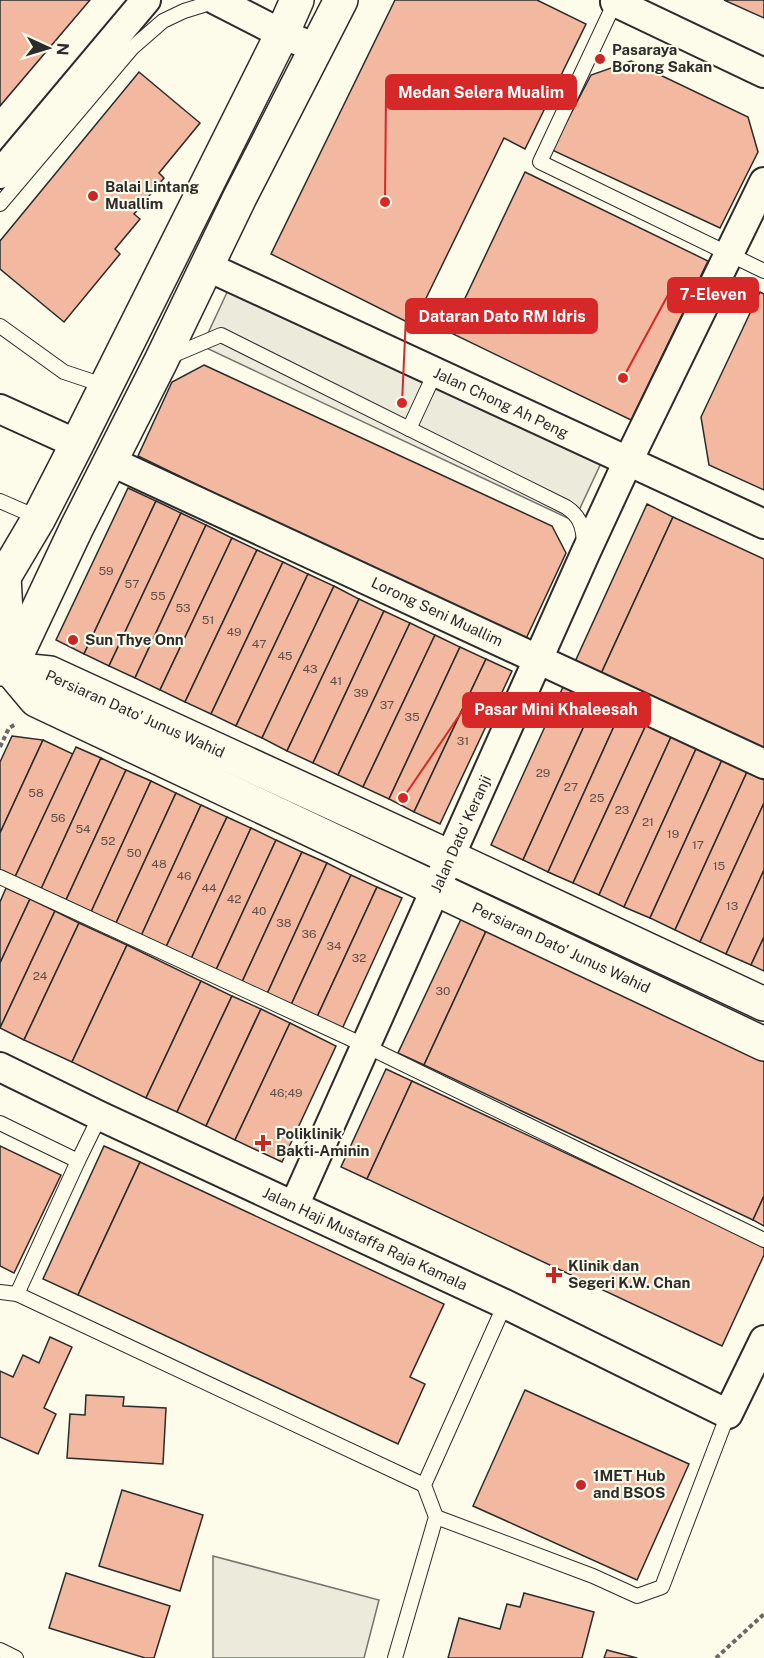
<svg xmlns="http://www.w3.org/2000/svg" width="764" height="1658" font-family="'Public Sans',sans-serif">
<style>
.parking{fill:#eceadb;stroke:#74746e;stroke-width:1.5}
.building{fill:#f2b8a0;stroke:#2b2b2b;stroke-width:1.5}
.lines{fill:none;stroke-linecap:round;stroke-linejoin:round}
.lane-casing{stroke:#2b2b2b;stroke-width:16}
.street-casing{stroke:#2b2b2b;stroke-width:32}
.secondary-casing{stroke:#2b2b2b;stroke-width:36}
.path{stroke:#6a6964;stroke-width:4;stroke-dasharray:4.5 3;stroke-linecap:butt}
.lane{stroke:#fdfbea;stroke-width:14}
.street{stroke:#fdfbea;stroke-width:28}
.secondary{stroke:#fdfbea;stroke-width:33}
.poi-dot{fill:#c62828;stroke:#fdfbea;stroke-width:2}
.labels{text-anchor:middle;stroke-width:4.5;stroke-linejoin:round;paint-order:stroke}
.number-label{font-size:12px;fill:#5d4e48}
.poi-label{font-size:15px;font-weight:bold;fill:#2b2b2b;stroke:#fdfbea;text-anchor:start}
.street-label{font-size:15px;fill:#2b2b2b;stroke:#fdfbea}
.leader{fill:none;stroke:#d62828;stroke-width:2}
.callout-dot{fill:#d62828;stroke:#fdfbea;stroke-width:2}
.callout{fill:#d62828;stroke:#d62828;stroke-width:2}
.callout-label{font-size:16px;text-anchor:middle;font-weight:bold;fill:#fff}
</style>
<rect width="100%" height="100%" fill="#fdfbea"/>
<g class="parking">
<polygon points="230,286 602,461 574,521 202,346"/>
<polygon points="213,1556 379,1600 364,1658 213,1658"/>
</g>
<g class="building">
<polygon points="0,0 90,0 0,106"/>
<polygon points="395,0 537,0 586,24 525,149 504,138 413,325 271,254"/>
<polygon points="724,0 764,0 764,18"/>
<polygon points="631,61 748,117 758,152 720,228 552,150 591,75"/>
<polygon points="139,72 200,123 159,173 164,178 134,214 140,219 115,249 120,254 64,322 0,269 0,241"/>
<polygon points="525,172 708,261 631,420 449,332"/>
<polygon points="760,292 764,294 764,490 709,465 701,417"/>
<polygon points="204,365 552,526 566,553 524,643 138,456 172,382"/>
<polygon points="128,488 156,501 84,654 56,640"/>
<polygon points="156,501 181,513 109,666 84,654"/>
<polygon points="647,504 673,517 600,676 574,664"/>
<polygon points="181,513 206,525 135,678 109,666"/>
<polygon points="673,517 764,559 764,752 600,676"/>
<polygon points="206,525 232,538 160,690 135,678"/>
<polygon points="232,538 257,550 185,702 160,690"/>
<polygon points="257,550 283,562 211,714 185,702"/>
<polygon points="283,562 308,574 236,726 211,714"/>
<polygon points="308,574 334,586 262,738 236,726"/>
<polygon points="334,586 359,599 287,751 262,738"/>
<polygon points="359,599 384,611 313,763 287,751"/>
<polygon points="384,611 410,623 338,775 313,763"/>
<polygon points="410,623 435,635 363,787 338,775"/>
<polygon points="435,635 460,647 389,799 363,787"/>
<polygon points="460,647 486,659 414,812 389,799"/>
<polygon points="486,659 512,671 440,824 414,812"/>
<polygon points="563,687 595,702 523,860 491,845"/>
<polygon points="595,702 620,713 548,872 523,860"/>
<polygon points="620,713 646,725 573,883 548,872"/>
<polygon points="646,725 671,737 599,895 573,883"/>
<polygon points="12,736 43,740 0,833 0,762"/>
<polygon points="671,737 696,749 624,907 599,895"/>
<polygon points="43,740 73,754 15,877 0,870 0,833"/>
<polygon points="76,747 101,758 41,889 15,877"/>
<polygon points="696,749 722,760 650,918 624,907"/>
<polygon points="101,758 126,770 66,900 41,889"/>
<polygon points="722,760 747,772 675,930 650,918"/>
<polygon points="126,770 151,781 91,912 66,900"/>
<polygon points="747,772 764,780 764,803 700,942 675,930"/>
<polygon points="151,781 176,793 116,923 91,912"/>
<polygon points="176,793 201,805 141,936 116,923"/>
<polygon points="764,803 764,870 726,954 700,942"/>
<polygon points="201,805 227,817 166,947 141,936"/>
<polygon points="227,817 251,828 191,959 166,947"/>
<polygon points="251,828 276,840 216,970 191,959"/>
<polygon points="276,840 302,852 242,982 216,970"/>
<polygon points="302,852 327,863 267,994 242,982"/>
<polygon points="327,863 351,875 291,1005 267,994"/>
<polygon points="764,870 764,937 751,965 726,954"/>
<polygon points="351,875 377,887 317,1017 291,1005"/>
<polygon points="377,887 402,898 342,1029 317,1017"/>
<polygon points="6,888 30,899 0,963 0,902"/>
<polygon points="30,899 55,911 0,1028 0,963"/>
<polygon points="55,911 79,923 24,1040 0,1028"/>
<polygon points="462,917 487,929 424,1065 398,1053"/>
<polygon points="79,923 127,945 72,1062 24,1040"/>
<polygon points="487,929 764,1060 764,1196 753,1220 424,1065"/>
<polygon points="764,937 764,971 751,965"/>
<polygon points="127,945 201,981 146,1098 72,1062"/>
<polygon points="201,981 232,996 177,1112 146,1098"/>
<polygon points="232,996 261,1009 206,1126 177,1112"/>
<polygon points="261,1009 290,1023 235,1140 206,1126"/>
<polygon points="290,1023 336,1046 282,1162 235,1140"/>
<polygon points="386,1069 412,1081 367,1179 341,1167"/>
<polygon points="412,1081 764,1246 764,1255 722,1346 367,1179"/>
<polygon points="0,1146 61,1175 14,1273 0,1266"/>
<polygon points="104,1146 140,1162 78,1295 43,1279"/>
<polygon points="140,1162 444,1304 410,1377 425,1384 398,1444 78,1295"/>
<polygon points="764,1196 764,1226 753,1220"/>
<polygon points="50,1337 72,1347 44,1408 56,1414 38,1454 0,1437 0,1371 13,1377 23,1355 39,1363"/>
<polygon points="525,1390 689,1464 637,1580 473,1506"/>
<polygon points="86,1395 124,1397 123,1406 166,1408 163,1464 67,1458 70,1414 85,1415"/>
<polygon points="122,1490 203,1515 180,1591 99,1566"/>
<polygon points="66,1573 170,1606 154,1658 145,1658 49,1628"/>
<polygon points="524,1593 594,1612 582,1658 448,1658 459,1618 500,1629 507,1604 520,1607"/>
<polygon points="607,1650 637,1658 604,1658"/>
</g>
<g class="lines">
<g class="lane-casing">
<g id="lane">
<polyline points="616,0 540,162 764,271"/>
<polyline points="0,204 132,48 163,21 184,11 216,1"/>
<polyline points="0,326 64,372 106,386"/>
<path d="M169 357 221 335 566 507C580 516 583 526 584 543"/>
<polyline points="409,429 435,373"/>
<polyline points="0,501 39,518"/>
<polyline points="0,877 366,1046 764,1240"/>
<polyline points="0,1123 78,1161 100,1116"/>
<polyline points="78,1161 17,1294 424,1485"/>
<polyline points="0,1292 17,1294"/>
<polyline points="436,1517 593,1576 637,1596 662,1587 728,1414"/>
<polyline points="0,1650 16,1658"/>
<polyline points="395,1658 436,1517 424,1485 505,1304"/>
</g>
</g>
<g class="street-casing">
<g id="street">
<polyline points="216,0 282,34 316,48"/>
<polyline points="615,2 764,73"/>
<polyline points="0,174 146,0"/>
<polyline points="206,266 764,524"/>
<polyline points="0,409 77,444"/>
<polyline points="110,461 764,764"/>
<polyline points="0,1067 100,1116 505,1304 728,1414 764,1340"/>
<polyline points="294,1206 585,554 628,461 764,182"/>
</g>
</g>
<g class="secondary-casing">
<g id="secondary">
<polyline points="4,577 9,664"/>
<polyline points="0,580 4,577 39,518 77,444 282,34 297,0"/>
<polyline points="0,669 10,669 50,673 450,857 764,1004"/>
<polyline points="10,669 36,700 764,1044"/>
<polyline points="10,669 77,527 161,361 240,197 341,0"/>
</g>
</g>
<g class="path">
<polyline points="0,747 9,728 16,724"/>
<polyline points="716,1658 764,1614"/>
</g>
<use href="#lane" class="lane"/>
<use href="#street" class="street"/>
<use href="#secondary" class="secondary"/>
</g>
<g class="poi-dot">
<circle cx="600" cy="59" r="6"/>
<circle cx="93" cy="196" r="6"/>
<circle cx="73" cy="640" r="6"/>
<path d="M260 1134h6v6h6v6h-6v6h-6v-6h-6v-6h6z"/>
<path d="M551 1266h6v6h6v6h-6v6h-6v-6h-6v-6h6z"/>
<circle cx="581" cy="1485" r="6"/>
</g>
<g class="labels">
<g class="number-label">
<text x="106" y="575">59</text>
<text x="132" y="588">57</text>
<text x="158" y="600">55</text>
<text x="183" y="612">53</text>
<text x="208" y="624">51</text>
<text x="234" y="636">49</text>
<text x="259" y="648">47</text>
<text x="285" y="660">45</text>
<text x="310" y="673">43</text>
<text x="336" y="685">41</text>
<text x="361" y="697">39</text>
<text x="387" y="709">37</text>
<text x="412" y="721">35</text>
<text x="463" y="745">31</text>
<text x="543" y="777">29</text>
<text x="571" y="791">27</text>
<text x="36" y="797">58</text>
<text x="597" y="802">25</text>
<text x="622" y="814">23</text>
<text x="58" y="822">56</text>
<text x="648" y="826">21</text>
<text x="83" y="833">54</text>
<text x="673" y="838">19</text>
<text x="108" y="845">52</text>
<text x="698" y="849">17</text>
<text x="134" y="857">50</text>
<text x="159" y="868">48</text>
<text x="719" y="870">15</text>
<text x="184" y="880">46</text>
<text x="209" y="892">44</text>
<text x="234" y="903">42</text>
<text x="732" y="910">13</text>
<text x="259" y="915">40</text>
<text x="284" y="927">38</text>
<text x="309" y="938">36</text>
<text x="334" y="950">34</text>
<text x="359" y="962">32</text>
<text x="40" y="980">24</text>
<text x="443" y="995">30</text>
<text x="286" y="1097">46;49</text>
</g>
<g class="poi-label">
<text x="612" y="55">Pasaraya<tspan x="612" dy="17">Borong Sakan</tspan></text>
<text x="105" y="192">Balai Lintang<tspan x="105" dy="17">Muallim</tspan></text>
<text x="85" y="645">Sun Thye Onn</text>
<text x="276" y="1139">Poliklinik<tspan x="276" dy="17">Bakti-Aminin</tspan></text>
<text x="568" y="1271">Klinik dan<tspan x="568" dy="17">Segeri K.W. Chan</tspan></text>
<text x="593" y="1481">1MET Hub<tspan x="593" dy="17">and BSOS</tspan></text>
</g>
<g class="street-label">
<text transform="translate(501 403) rotate(25)" y="5">Jalan Chong Ah Peng</text>
<text transform="translate(437 612) rotate(25)" y="5">Lorong Seni Muallim</text>
<text transform="translate(135 714) rotate(24)" y="5">Persiaran Dato' Junus Wahid</text>
<text transform="translate(461 834) rotate(-66)" y="5">Jalan Dato' Keranji</text>
<text transform="translate(561 948) rotate(25)" y="5">Persiaran Dato' Junus Wahid</text>
<text transform="translate(365 1239) rotate(25)" y="5">Jalan Haji Mustaffa Raja Kamala</text>
</g>
</g>
<path class="leader" d="M385 202L386 92M623 378L668 295M402 403L406 316M403 798L463 710"/>
<g class="callout-dot">
<circle cx="385" cy="202" r="6"/>
<circle cx="623" cy="378" r="6"/>
<circle cx="402" cy="403" r="6"/>
<circle cx="403" cy="798" r="6"/>
</g>
<g class="callout">
<rect x="386" y="75" width="190" height="34" rx="6"/>
<rect x="668" y="278" width="90" height="34" rx="6"/>
<rect x="406" y="299" width="191" height="34" rx="6"/>
<rect x="463" y="693" width="187" height="34" rx="6"/>
</g>
<g class="callout-label">
<text x="481" y="98">Medan Selera Mualim</text>
<text x="713" y="300">7-Eleven</text>
<text x="502" y="322">Dataran Dato RM Idris</text>
<text x="556" y="715">Pasar Mini Khaleesah</text>
</g>
<g transform="translate(48 48) rotate(94)" stroke="#fdfbea" stroke-width="4.5" paint-order="stroke">
<path d="M0-4.5L10 22L0 15L-10 22Z" fill="#2b2b2b"/>
<text y="-9" font-size="16" font-weight="bold" text-anchor="middle" fill="#2b2b2b">N</text>
</g>
</svg>
